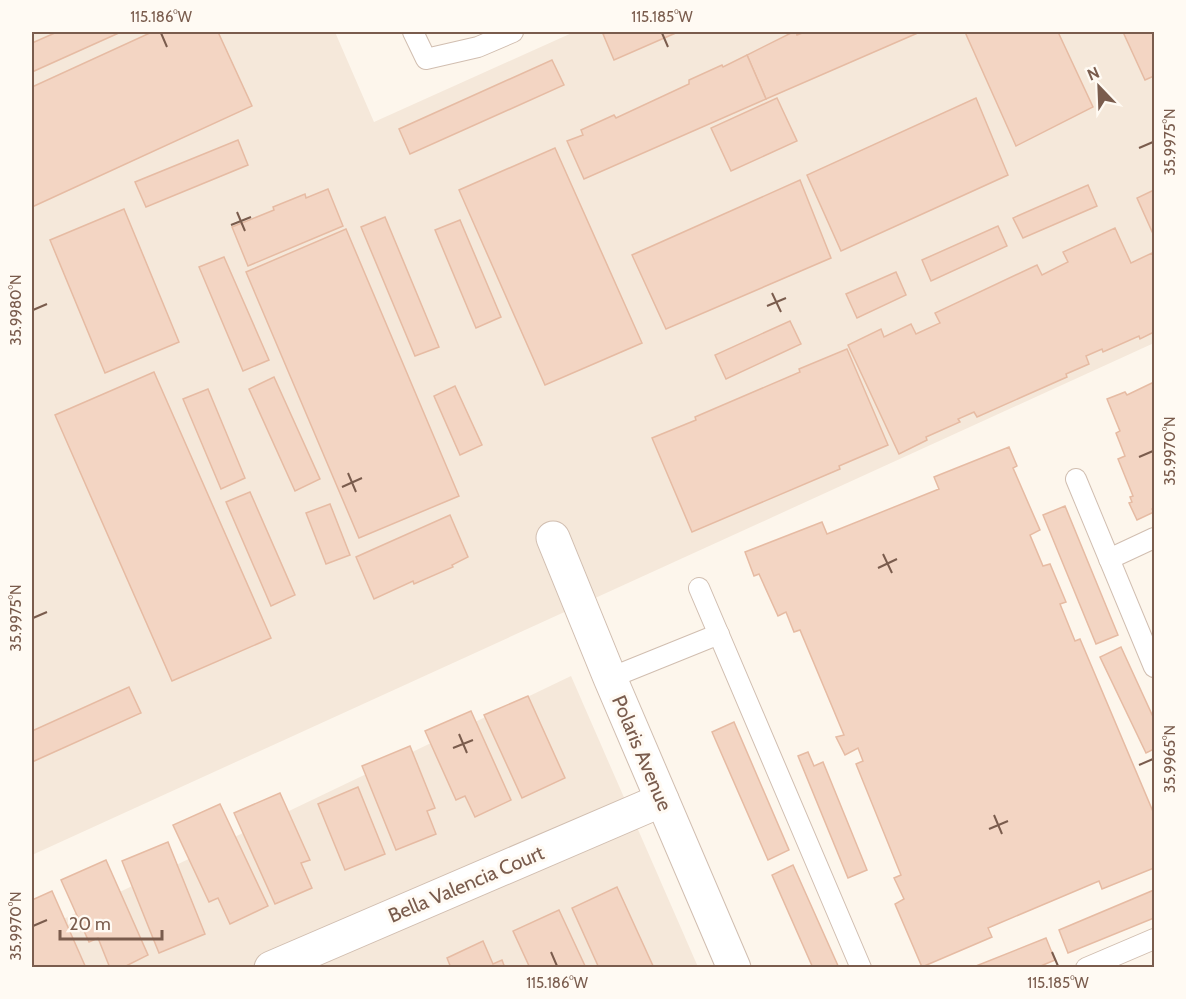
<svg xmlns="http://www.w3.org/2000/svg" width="1186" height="999" font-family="Cabin,sans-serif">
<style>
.residential{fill:#f5e8da}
.building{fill:#f3d5c3;stroke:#e6bba3;stroke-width:1.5}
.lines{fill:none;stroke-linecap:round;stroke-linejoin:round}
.lane-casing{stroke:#d1beb0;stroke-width:22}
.street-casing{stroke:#d1beb0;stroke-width:35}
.lane{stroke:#fff;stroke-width:20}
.street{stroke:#fff;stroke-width:33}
.ticks{fill:none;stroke:#7a5c4d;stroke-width:2}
.labels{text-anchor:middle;stroke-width:6;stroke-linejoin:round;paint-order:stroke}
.street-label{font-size:20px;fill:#7a5c4d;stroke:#fffaf3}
.neatline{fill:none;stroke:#7a5c4d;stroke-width:2}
.ticks-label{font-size:15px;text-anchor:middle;fill:#7a5c4d}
</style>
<rect width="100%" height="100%" fill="#fdf6ec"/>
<g class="residential">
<polygon points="32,32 335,32 374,122 574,32 1154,32 1154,343 32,855"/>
<polygon points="571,676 698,967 32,968 32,934"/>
</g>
<g class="building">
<polygon points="57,32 121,32 32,72 32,43"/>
<polygon points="152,32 218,32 252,106 32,207 32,87"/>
<polygon points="609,32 678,32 614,60 603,34"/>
<polygon points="793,32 796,32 797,35 805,32 920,32 766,99 747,55"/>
<polygon points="965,32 1058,32 1093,107 1016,146"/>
<polygon points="1123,32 1154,32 1154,76 1145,80"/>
<polygon points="747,55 766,99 584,179 567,141 583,135 581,130 614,115 616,118 689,84 689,80 722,65 723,67"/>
<polygon points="552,60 564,85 410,154 399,129"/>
<polygon points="777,98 797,141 731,171 711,128"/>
<polygon points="976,98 1008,175 841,251 807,175"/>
<polygon points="238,140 248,165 146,207 135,182"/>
<polygon points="555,148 642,343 545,385 459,190"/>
<polygon points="800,180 831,258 666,329 632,255"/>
<polygon points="1088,185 1097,206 1023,238 1013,218"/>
<polygon points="328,189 343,226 248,266 232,227 274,210 273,207 305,194 306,198"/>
<polygon points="1154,190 1154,236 1137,198"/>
<polygon points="124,209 179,342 105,373 50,240"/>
<polygon points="385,217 439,347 415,356 361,227"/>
<polygon points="460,220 501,317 476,328 435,230"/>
<polygon points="998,226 1007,246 931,281 922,260"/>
<polygon points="1115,228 1131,263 1152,253 1154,258 1154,332 1140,339 1139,336 1103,352 1102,349 1086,356 1089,364 1066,374 1067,377 977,417 974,412 958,419 960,422 926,437 927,440 899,454 848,345 881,329 884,337 911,324 916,334 940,323 935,313 1037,265 1042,275 1068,262 1063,252"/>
<polygon points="346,229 459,496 359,538 246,272"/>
<polygon points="224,257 269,360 243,371 199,267"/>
<polygon points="896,272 906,295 857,318 846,294"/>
<polygon points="790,321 801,344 726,379 715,355"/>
<polygon points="847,349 888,445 839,466 840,469 692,532 652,438 696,420 695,417 800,372 799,369"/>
<polygon points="154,372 271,638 172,681 55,415"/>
<polygon points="274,377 320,479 295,491 249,389"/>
<polygon points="1154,382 1154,508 1152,509 1154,512 1137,520 1129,503 1132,502 1130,497 1133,496 1118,459 1125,456 1116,433 1120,431 1107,399 1125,392 1127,395"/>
<polygon points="455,386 482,445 460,455 434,396"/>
<polygon points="208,389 245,478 221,489 183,399"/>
<polygon points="1009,447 1017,466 1013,468 1040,530 1030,535 1043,566 1050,564 1066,602 1060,604 1075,641 1080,639 1154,814 1154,868 1102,889 1099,881 988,928 992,937 922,967 895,904 904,899 894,878 901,875 856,764 863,761 858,748 845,755 836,737 844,735 800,630 794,632 786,612 778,616 759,574 754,576 745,552 822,522 827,534 939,489 934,477"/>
<polygon points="250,492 295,595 271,606 226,502"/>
<polygon points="330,504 350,555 326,564 306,513"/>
<polygon points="1065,506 1118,635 1096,644 1043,515"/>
<polygon points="450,515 468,557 452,565 453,567 414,584 413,581 374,599 356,557"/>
<polygon points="1121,647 1154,719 1154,749 1146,753 1100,657"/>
<polygon points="129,687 141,713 32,762 32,731"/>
<polygon points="528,696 565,778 522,798 484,715"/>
<polygon points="471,711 511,800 475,817 465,796 456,800 425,731"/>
<polygon points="734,722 789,850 768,860 712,732"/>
<polygon points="410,746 435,808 427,811 436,834 396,850 362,766"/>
<polygon points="808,752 814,766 823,762 867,870 848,878 798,756"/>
<polygon points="358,787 385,854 345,870 318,804"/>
<polygon points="280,793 310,860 301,863 312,888 275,904 234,813"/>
<polygon points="220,804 268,906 230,924 218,898 209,902 173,825"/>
<polygon points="168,842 205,934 159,953 122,861"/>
<polygon points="106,860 148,955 122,968 110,968 98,938 89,942 61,880"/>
<polygon points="793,865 839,968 813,968 772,875"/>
<polygon points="617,887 654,968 599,968 572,908"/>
<polygon points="1154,890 1154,918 1068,953 1059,930"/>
<polygon points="52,891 86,968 32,968 32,900"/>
<polygon points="559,910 586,968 530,968 513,931"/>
<polygon points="1046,938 1055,960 1036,968 971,968"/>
<polygon points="483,941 493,964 502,960 505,968 451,968 447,958"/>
</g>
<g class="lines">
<g class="lane-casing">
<g id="lane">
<polyline points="413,32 426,59 478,47 513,32"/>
<polyline points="1076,479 1154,667"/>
<polyline points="1109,559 1154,538"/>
<polyline points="699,588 861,968"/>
<polyline points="610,678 719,634"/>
<polyline points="1086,968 1154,939"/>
</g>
</g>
<g class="street-casing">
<g id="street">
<polyline points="553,538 610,678 734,968"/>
<polyline points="271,968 662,800"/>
</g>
</g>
<use href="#lane" class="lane"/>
<use href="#street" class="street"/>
</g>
<path class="ticks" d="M161 33 167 47M662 33 668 47M1139 148 1153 142M237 212 245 231M231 225 251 217M772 293 781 312M767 306 786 298M33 310 47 304M1139 457 1153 451M348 473 356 492M342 487 362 478M883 554 892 573M878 568 897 559M33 618 47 612M459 734 467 753M453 748 473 740M1139 765 1153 759M994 815 1002 834M989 829 1008 821M33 926 47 920M551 952 557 966M1052 952 1058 966"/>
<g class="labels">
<g class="street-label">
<text transform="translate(642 753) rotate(67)" y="7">Polaris Avenue</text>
<text transform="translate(466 884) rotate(-23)" y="7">Bella Valencia Court</text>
</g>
</g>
<rect width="1186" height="999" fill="none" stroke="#fffaf3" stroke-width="66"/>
<g transform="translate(1099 87) rotate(337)" stroke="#fffaf3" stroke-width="4.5" paint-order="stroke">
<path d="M0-4.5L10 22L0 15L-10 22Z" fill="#7a5c4d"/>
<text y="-9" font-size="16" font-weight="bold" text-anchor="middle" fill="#7a5c4d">N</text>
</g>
<path d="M60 930v9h102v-9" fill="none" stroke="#7a5c4d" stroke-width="3"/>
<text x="69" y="930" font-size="18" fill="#7a5c4d" stroke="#fffaf3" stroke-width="4.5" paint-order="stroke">20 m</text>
<rect x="33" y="33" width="1120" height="933" class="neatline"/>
<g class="ticks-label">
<text x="161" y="22">115.186°W</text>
<text x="662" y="22">115.185°W</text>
<text transform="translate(1170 142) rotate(-90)" y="5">35.9975°N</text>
<text transform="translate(16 310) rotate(-90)" y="5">35.9980°N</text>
<text transform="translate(1170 451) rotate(-90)" y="5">35.9970°N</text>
<text transform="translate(16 618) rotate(-90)" y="5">35.9975°N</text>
<text transform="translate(1170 759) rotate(-90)" y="5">35.9965°N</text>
<text transform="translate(16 926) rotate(-90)" y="5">35.9970°N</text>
<text x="557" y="988">115.186°W</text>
<text x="1058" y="988">115.185°W</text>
</g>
</svg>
